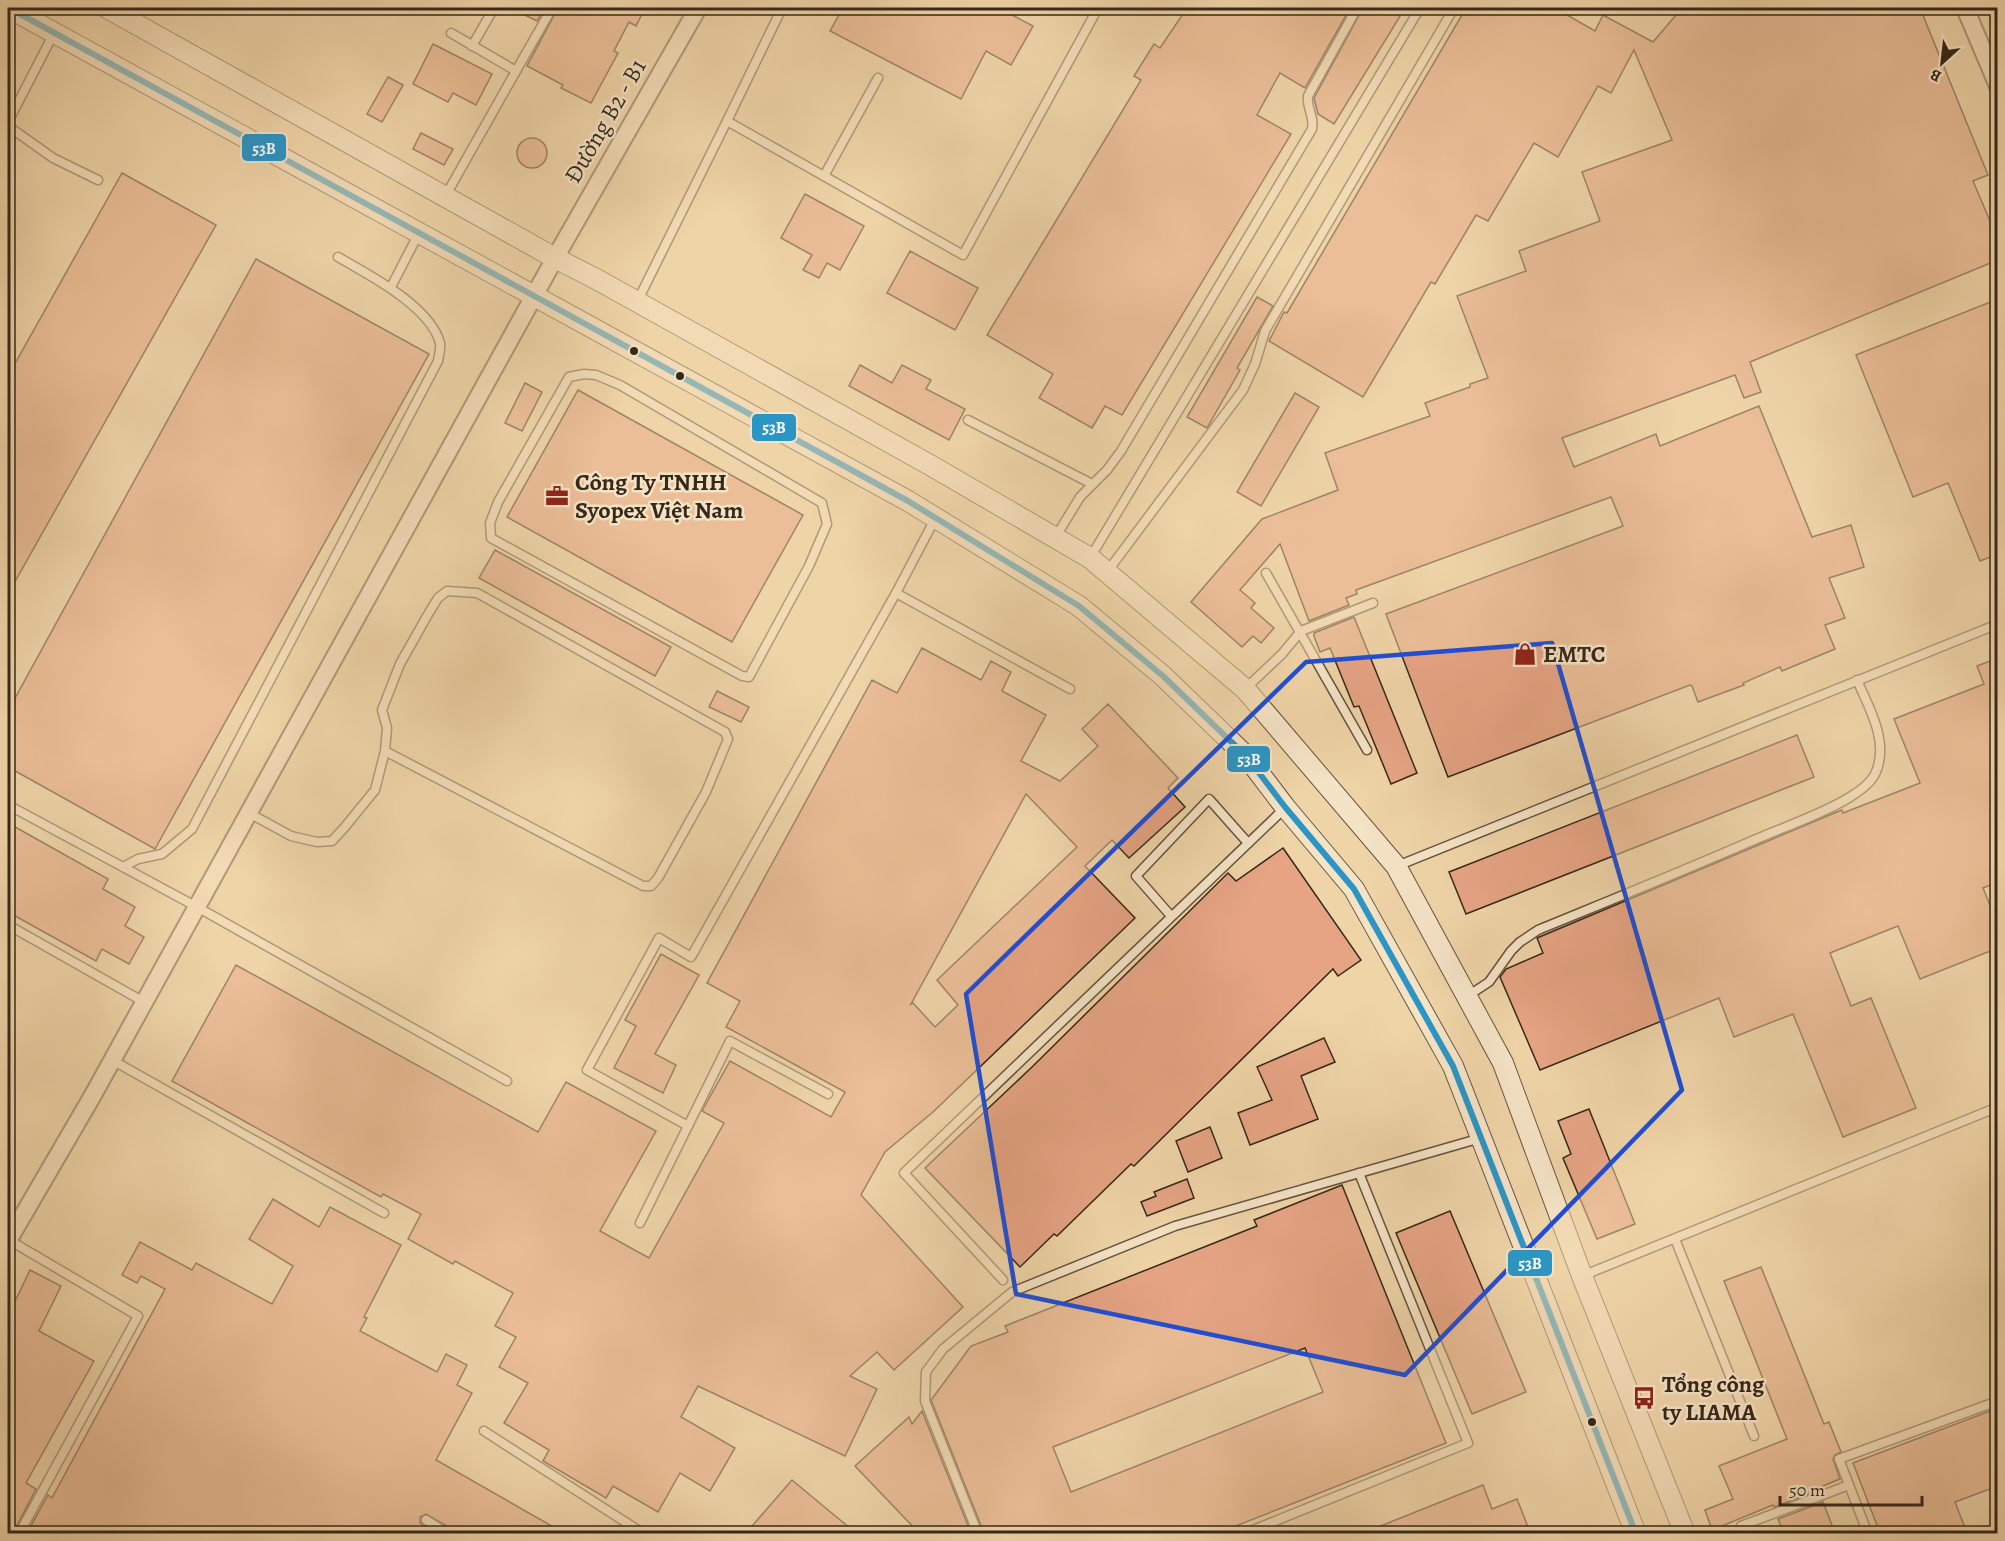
<svg xmlns="http://www.w3.org/2000/svg" width="2005" height="1541" font-family="Alegreya,serif">
<style>
.building{fill:#e6a484;stroke:#36281a;stroke-width:1.5;fill-rule:evenodd}
.lines{fill:none;stroke-linecap:round;stroke-linejoin:round}
.service-casing{stroke:#64533e;stroke-width:11}
.minor-casing{stroke:#64533e;stroke-width:20}
.tertiary-casing{stroke:#64533e;stroke-width:22}
.service{stroke:#f5e3c6;stroke-width:8}
.minor{stroke:#f5e3c6;stroke-width:16}
.tertiary{stroke:#f5e3c6;stroke-width:20}
.bus-1-casing{stroke:#f5e3c6;stroke-width:10}
.bus-1{stroke:#2b96c6;stroke-width:6}
.marked{fill:none;stroke:#1d4ed8;stroke-width:4.5;stroke-linejoin:round}
.bus-dot{fill:#36281a;stroke:#f5e3c6;stroke-width:2}
.labels{text-anchor:middle;stroke-width:5;stroke-linejoin:round;paint-order:stroke}
.street-label{font-size:24px;fill:#36281a;stroke:#f5e3c6}
.poi-label{font-size:24px;font-weight:bold;fill:#36281a;stroke:#f5e3c6;text-anchor:start}
.line-badge{stroke:#f5e3c6;stroke-width:2}
.badge-label{font-size:16px;text-anchor:middle;font-weight:bold;fill:#fff}
</style>
<rect width="100%" height="100%" fill="#efd4a8"/>
<filter id="stains"><feTurbulence type="fractalNoise" baseFrequency=".00333" numOctaves="4"/><feColorMatrix values="0 0 0 0 .2 0 0 0 0 .09 0 0 0 0 .02 0 0 0 .5 -.17"/></filter>
<radialGradient id="worn" r=".72"><stop offset=".6" stop-color="#630" stop-opacity="0"/><stop offset="1" stop-color="#630" stop-opacity=".3"/></radialGradient>
<g class="building">
<polygon points="511,8 545,8 537,21"/>
<polygon points="558,8 645,8 636,26 629,22 614,51 618,53 591,103 561,88 563,85 527,66"/>
<polygon points="843,8 999,8 1033,26 1011,65 986,51 961,99 830,31"/>
<polygon points="1187,8 1350,8 1305,88 1280,73 1257,115 1291,134 1122,415 1105,406 1092,428 1039,398 1053,374 987,335 1141,80 1134,76 1154,44 1160,48"/>
<polygon points="1363,8 1405,8 1334,124 1318,114 1314,98"/>
<polygon points="1466,8 1555,8 1595,31 1603,15 1653,42 1682,8 1920,8 1988,175 1973,181 1998,240 1998,260 1750,362 1761,392 1744,398 1735,375 1562,438 1574,467 1656,434 1660,446 1759,406 1812,537 1851,525 1864,567 1829,578 1845,618 1825,625 1835,649 1782,671 1780,667 1743,683 1744,685 1698,702 1692,686 1690,685 1448,777 1386,614 1623,526 1611,497 1356,590 1357,594 1346,598 1349,605 1309,621 1280,544 1240,590 1255,603 1251,608 1274,628 1261,643 1253,636 1242,647 1191,602 1262,519 1338,490 1325,453 1430,416 1425,403 1470,387 1470,384 1488,378 1457,296 1526,271 1519,251 1600,221 1582,172 1672,140 1634,50 1611,93 1598,86 1558,157 1534,143 1488,221 1476,215 1435,284 1431,282 1363,397 1269,341 1284,312 1287,313"/>
<polygon points="433,44 492,74 476,105 453,93 448,102 413,84"/>
<polygon points="388,77 403,85 382,122 367,114"/>
<polygon points="421,133 453,149 444,165 413,149"/>
<circle cx="532" cy="153" r="15"/>
<polygon points="122,173 216,225 8,594 8,376"/>
<polygon points="805,194 864,226 840,270 827,263 819,278 803,270 812,255 781,238"/>
<polygon points="910,251 978,288 955,330 887,293"/>
<polygon points="256,259 429,354 155,849 8,767 8,711"/>
<polygon points="1257,297 1273,306 1237,368 1240,370 1207,428 1187,417"/>
<polygon points="1998,299 1998,554 1980,561 1948,483 1913,497 1856,355"/>
<polygon points="860,365 892,383 902,365 931,380 926,389 965,409 949,440 849,386"/>
<polygon points="525,383 542,392 522,431 505,423"/>
<polygon points="578,390 803,515 732,642 507,517"/>
<polygon points="1295,393 1319,407 1261,506 1237,492"/>
<polygon points="495,550 671,647 655,676 479,578"/>
<polygon points="1354,617 1417,773 1391,784 1359,706 1354,707 1330,648 1320,652 1314,636 1314,633"/>
<path d="M922 648 981 680 991 661 1011 672 1002 691 1046 715 1021 761 1060 781 1098 746 1082 729 1108 704 1178 778 1168 788 1185 807 1129 858 1112 840 1085 866 1135 918 933 1112 885 1152 861 1195 963 1307 894 1370 877 1352 850 1376 877 1389 845 1456 698 1386 681 1417 735 1448 710 1491 680 1473 658 1512 613 1486 606 1498 543 1461 549 1450 504 1423 528 1383 499 1367 516 1337 495 1326 513 1293 455 1261 453 1264 408 1239 421 1214 383 1194 381 1197 172 1081 236 965 538 1132 566 1082 656 1131 600 1231 649 1258 724 1123 702 1111 730 1061 831 1117 845 1092 726 1027 740 1001 707 983 872 680 897 693ZM1026 794 1077 847 937 980 958 1005 935 1027 913 1003 911 1004Z"/>
<polygon points="1998,658 1998,882 1983,888 1998,925 1998,948 1920,979 1898,926 1830,953 1851,1006 1871,998 1916,1108 1843,1137 1793,1014 1734,1037 1719,998 1540,1070 1500,977 1506,969 1543,953 1537,938 1832,814 1842,810 1843,813 1920,783 1894,719 1984,684 1977,666"/>
<polygon points="717,691 749,707 741,722 709,707"/>
<polygon points="1797,735 1814,777 1466,914 1449,872"/>
<polygon points="8,823 108,879 103,889 135,907 125,926 144,937 129,964 102,949 96,961 8,912"/>
<polygon points="1283,848 1361,960 1338,976 1333,969 1134,1166 1131,1164 1057,1236 1054,1234 1020,1267 925,1168 1032,1067 1228,873 1236,881"/>
<polygon points="661,954 699,975 655,1054 676,1065 663,1093 614,1068 636,1026 625,1020"/>
<polygon points="1324,1038 1335,1062 1301,1076 1318,1119 1250,1145 1238,1113 1272,1100 1257,1067"/>
<polygon points="1589,1109 1635,1224 1597,1239 1563,1158 1571,1154 1558,1121"/>
<polygon points="1210,1127 1222,1158 1188,1172 1176,1141"/>
<polygon points="1187,1179 1194,1198 1147,1216 1141,1202 1156,1196 1154,1192"/>
<path d="M1342 1185 1446 1443 1218 1533H984L931 1400 971 1346 1008 1332 1005 1326 1257 1226 1254 1220ZM1305 1348 1323 1392 1071 1492 1053 1447Z"/>
<polygon points="273,1199 319,1227 330,1207 401,1245 364,1317 367,1318 360,1331 437,1372 446,1354 467,1365 457,1385 472,1393 436,1460 564,1533 455,1533 452,1529 426,1514 420,1517 420,1523 436,1533 27,1533 48,1495 52,1498 165,1289 141,1276 137,1283 122,1275 140,1242 192,1270 196,1263 272,1304 293,1266 249,1239"/>
<polygon points="1450,1211 1526,1392 1472,1414 1396,1233"/>
<polygon points="1761,1267 1824,1424 1829,1422 1841,1452 1835,1455 1833,1459 1840,1479 1818,1488 1819,1490 1774,1507 1773,1505 1712,1530 1705,1510 1733,1499 1719,1466 1787,1439 1724,1281"/>
<polygon points="30,1270 61,1286 39,1331 94,1361 26,1483 36,1489 13,1533 8,1533 8,1316"/>
<polygon points="1998,1408 1998,1486 1955,1502 1967,1533 1880,1533 1853,1463"/>
<polygon points="922,1411 971,1533 919,1533 855,1466 909,1417 912,1424"/>
<polygon points="792,1480 822,1505 856,1533 746,1533"/>
<polygon points="1483,1485 1492,1509 1517,1499 1528,1527 1510,1533 1363,1533"/>
<polygon points="1823,1502 1835,1533 1784,1533 1778,1519"/>
</g>
<g class="lines">
<g class="service-casing">
<g id="service">
<polyline points="472,46 494,8"/>
<polyline points="516,71 552,8"/>
<polyline points="727,121 782,8"/>
<polyline points="8,122 54,33"/>
<polyline points="8,126 53,158 98,180"/>
<polyline points="824,176 878,78"/>
<polyline points="446,195 516,71 451,33"/>
<polyline points="391,287 419,233"/>
<polyline points="637,302 727,121 963,255 1098,8"/>
<polygon points="584,374 596,375 620,385 822,503 827,524 809,566 749,677 742,676 491,538 490,523 498,502 569,377"/>
<polyline points="968,420 1092,484"/>
<path d="M1055 538 1080 497 1107 470 1121 451 1312 129C1315 116 1306 108 1308 96L1357 8"/>
<polyline points="1090,558 1420,8"/>
<polyline points="1107,572 1243,390 1255,364 1265,331 1454,8"/>
<polyline points="1266,573 1367,750"/>
<polyline points="896,593 1070,689"/>
<polyline points="1245,689 1282,654 1301,631 1373,603"/>
<polyline points="10,806 197,907 507,1081"/>
<polyline points="249,813 291,836 317,842 332,841 344,828 375,790 385,751 387,728 382,710 400,664 427,616 438,598 447,591 477,593 488,599 725,732 728,739 706,792 658,878 651,886 643,886 385,751"/>
<polyline points="1397,866 1998,624"/>
<path d="M123 867 138 859 162 854 192 829 438 361C439 355 441 348 440 343 430 306 369 275 338 257"/>
<polyline points="1171,916 1136,876 1209,799 1248,843"/>
<polyline points="8,925 144,1002"/>
<path d="M1466 997 1489 982 1511 951 1520 942 1538 930C1611 900 1683 871 1754 840 1784 827 1823 814 1850 797 1861 790 1871 783 1876 772 1889 741 1869 708 1857 680"/>
<polyline points="112,1060 384,1213"/>
<polyline points="688,1126 587,1070 659,938 691,957 896,593 935,519"/>
<polyline points="640,1223 730,1041 828,1094"/>
<polyline points="1675,1239 1754,1436"/>
<polyline points="9,1240 138,1316 19,1534"/>
<polyline points="1582,1276 1998,1107"/>
<polyline points="1003,1280 904,1173 1285,808"/>
<polyline points="484,1431 644,1534"/>
<polyline points="426,1520 449,1534"/>
<polyline points="978,1534 925,1401 926,1372 943,1349 1012,1292 1175,1226 1481,1138"/>
<polyline points="1243,1534 1468,1443 1359,1173"/>
<polyline points="1744,1534 1741,1526 1849,1485"/>
<polyline points="1868,1534 1839,1459 1998,1401"/>
</g>
</g>
<g class="minor-casing">
<g id="minor">
<polyline points="1965,8 1998,86"/>
<polyline points="8,1241 93,1095 555,258 698,8"/>
</g>
</g>
<g class="tertiary-casing">
<g id="tertiary">
<polyline points="9,8 908,501 1079,606 1163,676 1247,757 1285,807 1354,889 1453,1066 1636,1534"/>
<polyline points="107,8 555,258 598,280 930,465 1090,558 1245,689 1396,866 1503,1063 1582,1276 1685,1534"/>
</g>
</g>
<use href="#service" class="service"/>
<use href="#minor" class="minor"/>
<use href="#tertiary" class="tertiary"/>
<g class="bus-1-casing">
<polyline id="bus-1" points="9,8 908,501 1079,606 1163,676 1247,757 1285,807 1354,889 1453,1066 1636,1534"/>
</g>
<use href="#bus-1" class="bus-1"/>
</g>
<path d="M0 0H2005V1541H0ZM1552 643 1682 1090 1405 1375 1016 1294 966 994 1306 662Z" fill="#efd4a8" fill-opacity=".55" fill-rule="evenodd"/>
<path class="marked" d="M1552 643 1682 1090 1405 1375 1016 1294 966 994 1306 662Z"/>
<defs>
<g id="office-bare" transform="scale(1.8)"><path d="M-6-3h4V-5.5h4V-3h4V5H-6ZM-1-4.5V-3h2v-1.5ZM-6 0V1H6V0Z" fill="#8f2418" stroke="#f5e3c6" stroke-width="2.5" paint-order="stroke"/></g>
<g id="shop-bare" transform="scale(1.8)"><path d="M-5-2.5h2.3a2.7 3.5 0 0 1 5.4 0H5L5.5 6h-11ZM-1.5-2.5h3a1.5 2.3 0 0 0-3 0Z" fill="#8f2418" stroke="#f5e3c6" stroke-width="2.5" paint-order="stroke"/></g>
<g id="bus-bare" transform="scale(1.8)"><path d="M-5-6H5V4H4V6H2V4H-2V6H-4V4H-5ZM-3.5-4V0h7V-4ZM-3.5 1.2v1.5H-2V1.2ZM2 1.2v1.5H3.5V1.2Z" fill="#8f2418" stroke="#f5e3c6" stroke-width="2.5" paint-order="stroke"/></g>
</defs>
<g fill-rule="evenodd">
<use href="#office-bare" x="557" y="496"/>
<use href="#shop-bare" x="1525" y="654"/>
<use href="#bus-bare" x="1644" y="1398"/>
</g>
<g class="bus-dot">
<circle cx="634" cy="351" r="5"/>
<circle cx="680" cy="376" r="5"/>
<circle cx="1592" cy="1422" r="5"/>
</g>
<g class="labels">
<g class="street-label">
<text transform="translate(605 121) rotate(-60)" y="8">Đường B2 - B1</text>
</g>
<g class="poi-label">
<text x="575" y="490">Công Ty TNHH<tspan x="575" dy="28">Syopex Việt Nam</tspan></text>
<text x="1543" y="662">EMTC</text>
<text x="1662" y="1392">Tổng công<tspan x="1662" dy="28">ty LIAMA</tspan></text>
</g>
</g>
<g class="line-badge">
<rect x="241" y="133" width="46" height="29" rx="6" fill="#2b96c6"/>
<rect x="751" y="413" width="46" height="29" rx="6" fill="#2b96c6"/>
<rect x="1226" y="745" width="45" height="28" rx="6" fill="#2b96c6"/>
<rect x="1507" y="1249" width="46" height="28" rx="6" fill="#2b96c6"/>
</g>
<g class="badge-label">
<text x="264" y="154">53B</text>
<text x="774" y="433">53B</text>
<text x="1249" y="765">53B</text>
<text x="1530" y="1269">53B</text>
</g>
<rect width="2005" height="1541" fill="none" stroke="#efd4a8" stroke-width="30"/>
<rect x="9" y="9" width="1987" height="1523" fill="none" stroke="#36281a" stroke-width="3"/>
<rect x="15" y="15" width="1975" height="1511" fill="none" stroke="#36281a" stroke-width="1.5"/>
<g transform="translate(1942 63) rotate(207)" stroke="#f5e3c6" stroke-width="4.5" paint-order="stroke">
<path d="M0-4.5L10 22L0 15L-10 22Z" fill="#36281a"/>
<text y="-9" font-size="16" font-weight="bold" text-anchor="middle" fill="#36281a">B</text>
</g>
<path d="M1780 1496v9h142v-9" fill="none" stroke="#36281a" stroke-width="3"/>
<text x="1789" y="1496" font-size="18" fill="#36281a" stroke="#f5e3c6" stroke-width="4.5" paint-order="stroke">50 m</text>
<rect width="100%" height="100%" filter="url(#stains)"/>
<rect width="100%" height="100%" fill="url(#worn)"/>
</svg>
